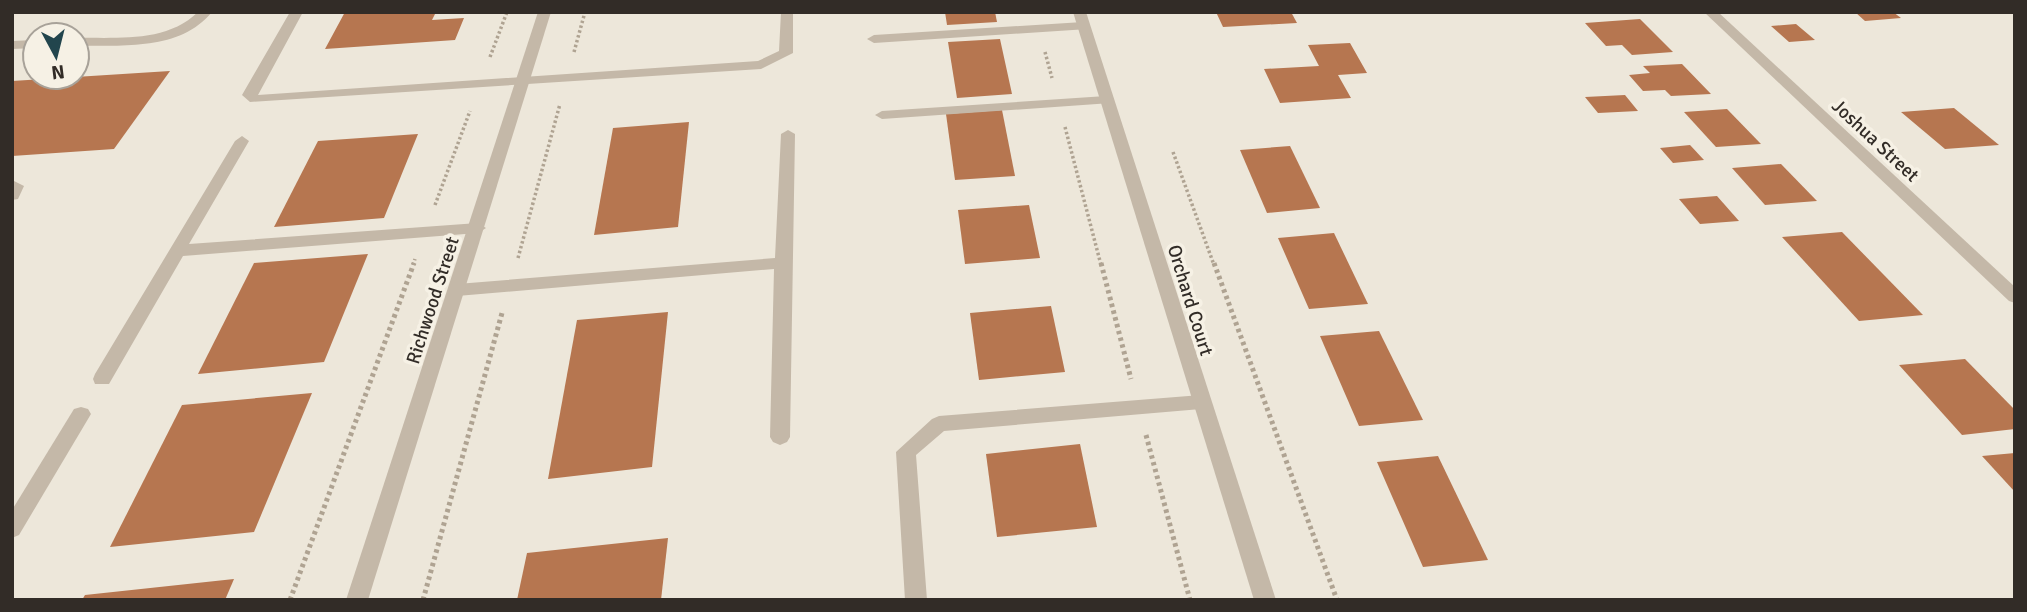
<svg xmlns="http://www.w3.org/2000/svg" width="2027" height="612" font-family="Signika,sans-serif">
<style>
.building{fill:#b67650}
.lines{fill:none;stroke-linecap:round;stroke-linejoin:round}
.path-far1{stroke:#afa392;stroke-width:3.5;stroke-dasharray:2.5 2.5;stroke-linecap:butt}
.path{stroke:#afa392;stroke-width:5;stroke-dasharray:3.5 3.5;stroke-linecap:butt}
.service{fill:#c4b8a8;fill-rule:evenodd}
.minor{fill:#c4b8a8;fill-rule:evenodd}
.labels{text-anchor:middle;stroke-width:7;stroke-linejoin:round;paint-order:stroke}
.street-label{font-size:19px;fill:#322c27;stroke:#f6f1e5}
</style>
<rect width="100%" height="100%" fill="#ede7da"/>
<g class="building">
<polygon points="345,12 436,12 432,20 464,18 455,40 325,49"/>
<polygon points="945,12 995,12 997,22 947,25"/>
<polygon points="1216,12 1291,12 1297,23 1223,27"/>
<polygon points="1855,12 1893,12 1901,18 1865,21"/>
<polygon points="1640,19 1673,52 1632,55 1622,45 1606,46 1585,23"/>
<polygon points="1796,24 1815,40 1789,42 1771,26"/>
<polygon points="1000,39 1012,94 957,98 948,42"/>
<polygon points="1350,43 1367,73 1338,75 1351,98 1280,103 1264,69 1319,66 1308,45"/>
<polygon points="1682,64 1711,94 1671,96 1665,90 1643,91 1629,75 1650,73 1643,66"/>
<polygon points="170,71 114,149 12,156 12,81"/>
<polygon points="1625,95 1638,111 1598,113 1585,97"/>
<polygon points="1954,108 1999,145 1945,149 1901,112"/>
<polygon points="1727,109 1761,144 1716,147 1684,112"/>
<polygon points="1002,110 1015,176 955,180 946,114"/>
<polygon points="689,122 678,227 594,235 613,128"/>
<polygon points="418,134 384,218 274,227 318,141"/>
<polygon points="1690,145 1704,160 1673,163 1660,148"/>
<polygon points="1290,146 1320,208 1267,213 1240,150"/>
<polygon points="1781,164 1817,201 1765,205 1732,168"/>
<polygon points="1717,196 1739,221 1700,224 1679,199"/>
<polygon points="1029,205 1040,258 965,264 958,210"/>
<polygon points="1842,232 1923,315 1859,321 1782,237"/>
<polygon points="1334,233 1368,304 1309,309 1278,238"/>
<polygon points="368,254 324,362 198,374 254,263"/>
<polygon points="1051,306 1065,372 979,380 970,313"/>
<polygon points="668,312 652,467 548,479 577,320"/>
<polygon points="1379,331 1423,420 1359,426 1320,336"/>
<polygon points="1965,359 2015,410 2015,429 1962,435 1899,365"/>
<polygon points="312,393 254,532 110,547 182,405"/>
<polygon points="1080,444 1097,527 997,537 986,454"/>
<polygon points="2015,453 2015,492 1982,456"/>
<polygon points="1438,456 1488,560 1423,567 1377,462"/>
<polygon points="668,538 661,600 517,600 527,553"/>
<polygon points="234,579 225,600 82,600 85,595"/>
</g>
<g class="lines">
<g class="path-far1">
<polyline points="574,52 585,12"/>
<polyline points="1045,52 1052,78"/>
<polyline points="490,57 507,12"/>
<polyline points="1065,127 1101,265"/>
<polyline points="1173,152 1214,265"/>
<polyline points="435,205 470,111"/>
<polyline points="518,258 560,104"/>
<polyline points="413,265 415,259"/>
</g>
<g class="path">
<polyline points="1101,263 1131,379"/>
<polyline points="1214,263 1337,600"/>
<polyline points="1146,435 1190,600"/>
<polyline points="290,600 414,263"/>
<polyline points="423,600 502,313"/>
</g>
<g class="service">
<path d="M198 12H212C180 51 123 45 77 46V38C119 37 166 43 198 12Z"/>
<polygon points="290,12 303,12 258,95 758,61 779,51 781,12 793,12 793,53 761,69 250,102 242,95"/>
<polygon points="1083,22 1088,23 1088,29 874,43 867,39 874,35"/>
<polygon points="35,40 35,48 12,49 12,41"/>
<polygon points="1106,96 1111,97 1111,103 882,119 875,115 882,111"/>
<polygon points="788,130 795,134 790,437 787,442 780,445 773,442 770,437 774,269 457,296 448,290 457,284 775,258 781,134"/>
<polygon points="242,136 249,141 189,244 478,223 486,228 478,233 183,256 109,384 95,384 93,379 95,374 235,141"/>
<polygon points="12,180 24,186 18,199 12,200"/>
<polygon points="1201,395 1208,397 1210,402 1208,407 1201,409 944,431 916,455 927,600 905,600 896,452 932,419 939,416"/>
<polygon points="81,407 88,409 91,414 19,535 12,538 12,510 74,409"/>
</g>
<g class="minor">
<polygon points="538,12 551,12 368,600 346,600"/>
<polygon points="1073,12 1086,12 1276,600 1254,600"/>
<polygon points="1704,12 1718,12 2015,287 2015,303 2009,301"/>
</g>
</g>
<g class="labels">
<g class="street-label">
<text transform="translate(1876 140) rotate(43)" y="7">Joshua Street</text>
<text transform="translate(432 300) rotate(-72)" y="7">Richwood Street</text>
<text transform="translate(1191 300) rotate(73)" y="7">Orchard Court</text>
</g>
</g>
<rect width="2027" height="612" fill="none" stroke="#322c27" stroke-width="28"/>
<g transform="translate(56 56) rotate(173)"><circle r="33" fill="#f6f1e5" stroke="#a8a299" stroke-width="2"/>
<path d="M0-5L12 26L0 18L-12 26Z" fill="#22454d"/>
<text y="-10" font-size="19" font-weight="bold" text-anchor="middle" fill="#322c27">N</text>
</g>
</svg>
